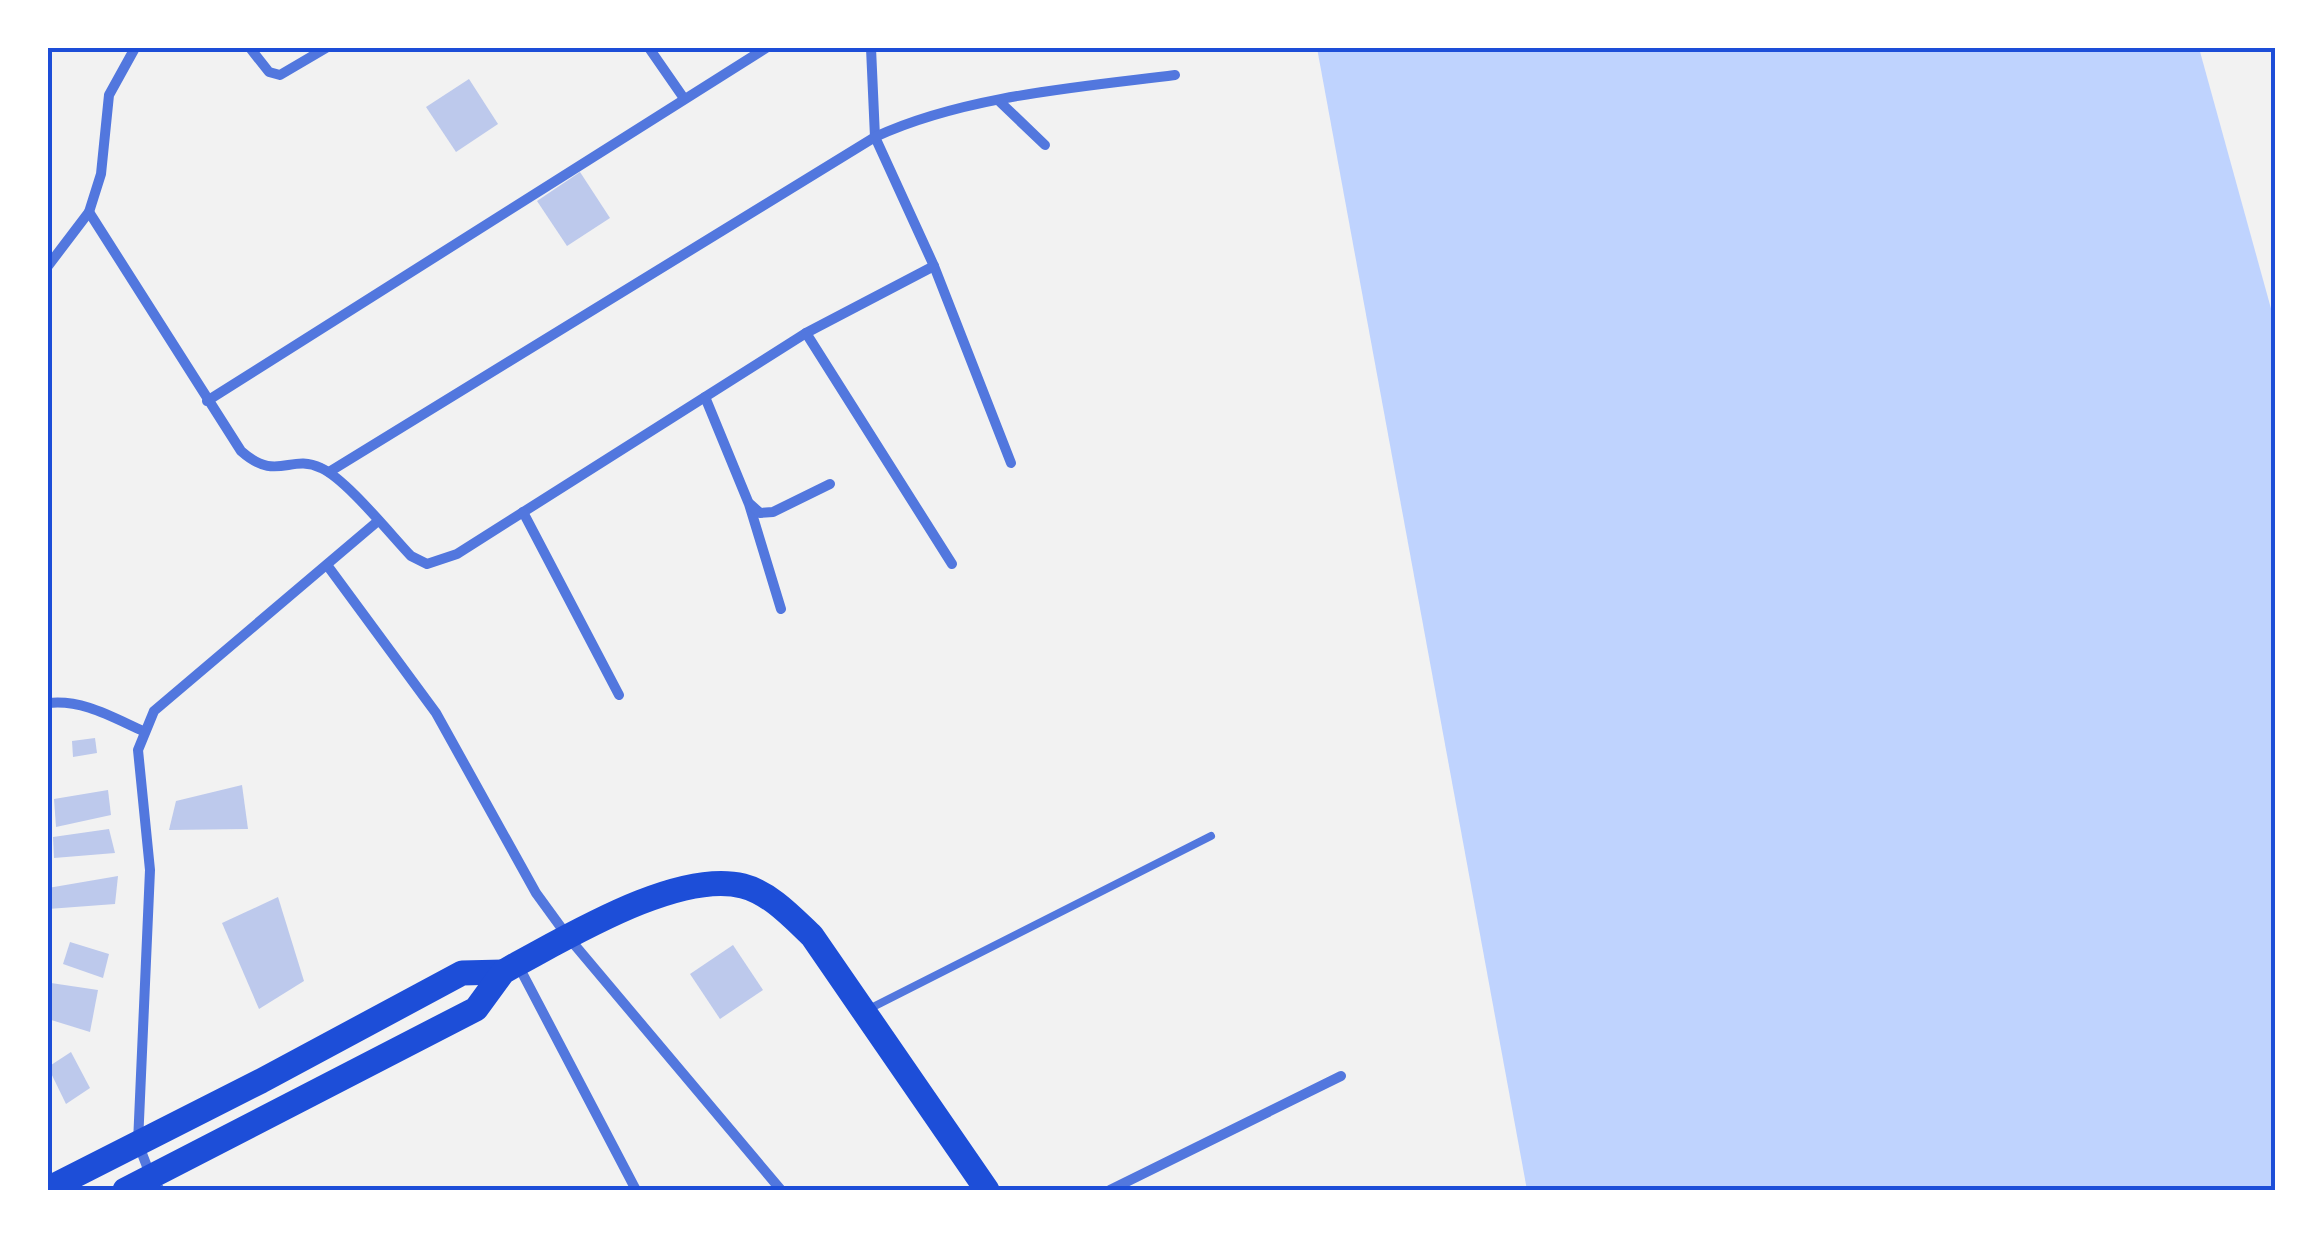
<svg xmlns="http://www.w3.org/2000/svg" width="2323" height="1238" font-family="'Noto Sans',sans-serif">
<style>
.water{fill:#bfd3fe}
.building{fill:#bdc9ec}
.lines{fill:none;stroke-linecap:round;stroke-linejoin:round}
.service{stroke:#5277de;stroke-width:8}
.minor{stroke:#5277de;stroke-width:10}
.primary{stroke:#1d4ed8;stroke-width:25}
.neatline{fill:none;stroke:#1d4ed8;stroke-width:4}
</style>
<rect width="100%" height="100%" fill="#f2f2f2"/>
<polygon class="water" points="1317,48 2199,48 2275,323 2275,1190 1527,1190"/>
<g class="building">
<polygon points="469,79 498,124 456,152 426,107"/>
<polygon points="580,172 610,218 567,246 537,201"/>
<polygon points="95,738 97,753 73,757 72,741"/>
<polygon points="242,785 248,829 169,830 176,801"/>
<polygon points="108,790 111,815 56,827 54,799"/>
<polygon points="109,829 115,853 54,858 53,837"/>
<polygon points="118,876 115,904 48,909 48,888"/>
<polygon points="278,897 304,981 259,1009 222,923"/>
<polygon points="70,942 109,954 103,978 63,964"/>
<polygon points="733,945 763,990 720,1019 690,974"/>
<polygon points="51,983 98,990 90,1032 48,1019"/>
<polygon points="71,1052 90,1088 66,1104 48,1067"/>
</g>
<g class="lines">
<polyline class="service" points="867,1010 1211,836"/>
<g class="minor">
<polyline points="250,48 269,72 280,75 326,48"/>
<polyline points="649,48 683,97"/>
<polyline points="871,48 875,137 934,266 1011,463"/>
<polyline points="999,101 1045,145"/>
<path d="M89 212 241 451C277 483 290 453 321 468 346 479 390 534 411 556L427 564 457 554 806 333 934 266"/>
<polyline points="48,266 89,212 101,174 109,95 135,48"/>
<polyline points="806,333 952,564"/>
<polyline points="705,397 749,504 781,609"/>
<polyline points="207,401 766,48"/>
<path d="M329 472 875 137C963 96 1079 87 1175 75"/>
<polyline points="750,504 760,513 773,512 830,484"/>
<polyline points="523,512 619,695"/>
<polyline points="327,565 436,713 536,893 568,937 781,1190"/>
<path d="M48 703C82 699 112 717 143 731"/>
<polyline points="518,965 636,1190"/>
<polyline points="160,1190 151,1177 138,1143 150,870 138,750 154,711 378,521"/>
<polyline points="1110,1190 1341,1076"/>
</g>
<g class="primary">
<polyline points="48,1189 261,1081 462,973 503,972"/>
<path d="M125 1190 476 1009 503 972 517 964C573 934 679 870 743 886 770 893 792 917 812 936L987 1190"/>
</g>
</g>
<rect width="2323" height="1238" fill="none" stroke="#ffffff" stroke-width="100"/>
<rect x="50" y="50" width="2223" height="1138" class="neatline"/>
</svg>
